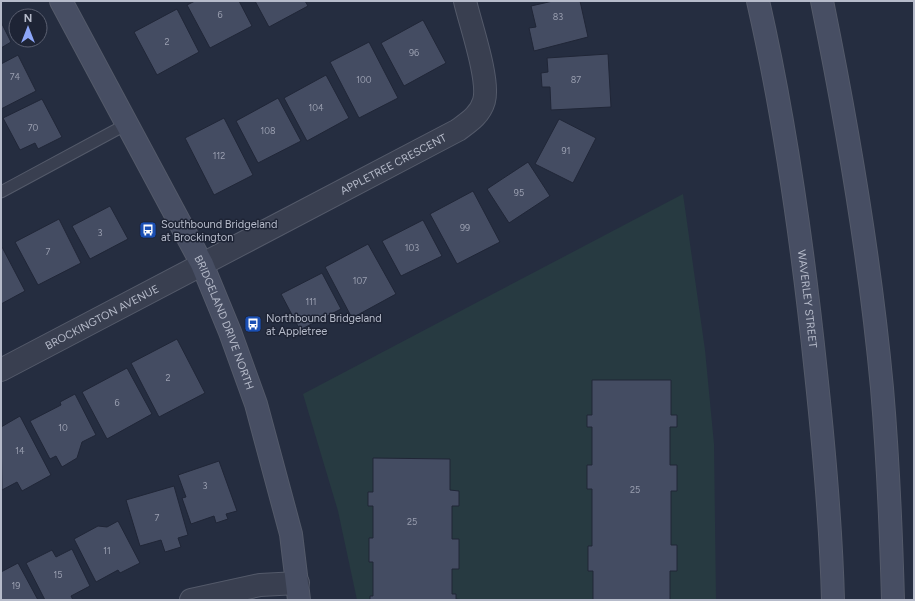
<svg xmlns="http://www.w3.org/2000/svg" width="915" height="601" font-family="Figtree,sans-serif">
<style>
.grass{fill:#273a41}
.building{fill:#444c62;stroke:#202637}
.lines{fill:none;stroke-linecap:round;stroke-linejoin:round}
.lane-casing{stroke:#545a6a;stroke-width:13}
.street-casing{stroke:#545a6a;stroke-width:24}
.secondary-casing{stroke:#545a6a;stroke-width:24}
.lane{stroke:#393f50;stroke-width:11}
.street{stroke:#393f50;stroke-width:22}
.secondary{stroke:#474e63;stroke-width:22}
.labels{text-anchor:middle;stroke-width:3;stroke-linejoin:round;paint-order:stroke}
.number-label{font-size:9px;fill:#9a9fb0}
.street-label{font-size:11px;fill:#b6bbca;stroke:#1e2435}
.poi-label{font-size:11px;fill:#b6bbca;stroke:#1e2435;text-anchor:start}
</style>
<rect width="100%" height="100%" fill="#252d40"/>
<polygon class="grass" points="683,194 705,350 714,444 716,600 357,600 338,511 303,394"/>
<g class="building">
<polygon points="195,1 239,1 252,26 210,48 187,5"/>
<polygon points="255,1 305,1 308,6 269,27"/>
<polygon points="553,1 580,1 588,37 534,51 529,28 536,27 531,6"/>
<polygon points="177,9 199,52 157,75 134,32"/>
<polygon points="423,20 446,63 404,86 381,43"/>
<polygon points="1,22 11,42 1,48"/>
<polygon points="369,42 398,98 359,118 330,62"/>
<polygon points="608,54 611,107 551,110 550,87 542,87 541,73 548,72 547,58"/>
<polygon points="18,55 36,91 1,109 1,64"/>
<polygon points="326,75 349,118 307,141 284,98"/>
<polygon points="278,98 301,141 258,163 236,121"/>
<polygon points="42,99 62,137 38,149 35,143 20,150 3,118"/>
<polygon points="224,118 253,175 214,195 185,138"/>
<polygon points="559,119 596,138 573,183 535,164"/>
<polygon points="528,162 550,196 509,223 487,189"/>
<polygon points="473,191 500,242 457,264 430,214"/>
<polygon points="110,206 128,239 90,259 72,226"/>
<polygon points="59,219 81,263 38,285 15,242"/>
<polygon points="423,220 442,256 401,276 382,241"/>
<polygon points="368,244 396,294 352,318 325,267"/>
<polygon points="2,247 25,291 1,304 1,248"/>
<polygon points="322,273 341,309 300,330 281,294"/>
<polygon points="177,339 205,393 159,417 131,363"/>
<polygon points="127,368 152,414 107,439 82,392"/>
<polygon points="592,380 671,380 671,415 677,415 677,427 670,427 670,465 677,465 677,491 671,491 671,545 677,545 677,571 670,571 670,600 675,600 593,600 593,571 588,571 588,546 592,546 592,489 587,489 587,465 592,465 592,427 587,427 587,415 592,415"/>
<polygon points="75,394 96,435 82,442 77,458 62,467 56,456 50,459 30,421 61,405 60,402"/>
<polygon points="20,416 51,475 22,491 17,482 2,490 1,427"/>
<polygon points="373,458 450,459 450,490 459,491 459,506 452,506 452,539 459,539 459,569 452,569 452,594 456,594 456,599 464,600 370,600 370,596 373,596 373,562 369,562 369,538 373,538 373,506 368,506 368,492 373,492"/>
<polygon points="219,461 237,511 226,514 228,519 216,523 214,516 191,524 182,498 186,497 178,475"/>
<polygon points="174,486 188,535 178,538 181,547 165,552 161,540 140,546 126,500"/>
<polygon points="118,521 140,563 120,573 118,570 96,582 74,539 98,526 107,527"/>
<polygon points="72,549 90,586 71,596 73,600 45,600 26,563 52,550 56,557"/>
<polygon points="18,563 38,600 1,600 1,572"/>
</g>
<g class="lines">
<g class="lane-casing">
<polyline id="lane" points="1,192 127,124"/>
</g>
<g class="street-casing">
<g id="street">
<path id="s1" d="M1 370 458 130C469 122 480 115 484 101 490 80 470 23 465 1"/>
<polyline points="191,600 260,585 298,583"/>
</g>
</g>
<g class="secondary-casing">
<g id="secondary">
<path id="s2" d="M61 1 202 264 230 332 256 404 291 534 299 600"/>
<path id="s3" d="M758 1C786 123 803 248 816 373 824 448 831 524 833 600"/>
<path d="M822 1C848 129 870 258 882 388 888 458 891 529 893 600"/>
</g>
</g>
<use href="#lane" class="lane"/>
<use href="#street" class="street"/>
<use href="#secondary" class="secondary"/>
</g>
<defs>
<g id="bus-square" transform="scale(0.9)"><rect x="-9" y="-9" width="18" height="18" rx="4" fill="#1a4fb4" stroke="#1e2435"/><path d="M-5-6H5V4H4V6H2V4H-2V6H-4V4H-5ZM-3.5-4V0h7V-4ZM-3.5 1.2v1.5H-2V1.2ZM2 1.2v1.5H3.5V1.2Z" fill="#fff"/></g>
</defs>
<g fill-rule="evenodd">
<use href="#bus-square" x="148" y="230"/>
<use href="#bus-square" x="253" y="324"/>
</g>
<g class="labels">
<g class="number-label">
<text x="220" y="18">6</text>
<text x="558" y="20">83</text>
<text x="167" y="45">2</text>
<text x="414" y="56">96</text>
<text x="15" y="80">74</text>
<text x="364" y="83">100</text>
<text x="576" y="83">87</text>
<text x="316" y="111">104</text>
<text x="33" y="131">70</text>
<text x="268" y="134">108</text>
<text x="566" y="154">91</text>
<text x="219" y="159">112</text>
<text x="519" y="196">95</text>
<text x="465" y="231">99</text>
<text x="100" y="236">3</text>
<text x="412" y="251">103</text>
<text x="48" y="255">7</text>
<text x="360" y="284">107</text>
<text x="311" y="305">111</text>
<text x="168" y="381">2</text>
<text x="117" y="406">6</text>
<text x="63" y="431">10</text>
<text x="20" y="454">14</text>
<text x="205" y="489">3</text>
<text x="635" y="493">25</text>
<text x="157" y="521">7</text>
<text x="412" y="525">25</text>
<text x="107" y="554">11</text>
<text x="58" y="578">15</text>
<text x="16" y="589">19</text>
</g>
<g class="street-label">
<text dy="4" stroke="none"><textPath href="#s1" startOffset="443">APPLETREE CRESCENT</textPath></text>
<text dy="4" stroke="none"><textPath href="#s3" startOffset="302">WAVERLEY STREET</textPath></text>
<text dy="4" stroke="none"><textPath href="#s1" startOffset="114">BROCKINGTON AVENUE</textPath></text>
<text dy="4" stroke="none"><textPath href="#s2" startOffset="361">BRIDGELAND DRIVE NORTH</textPath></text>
</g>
<g class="poi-label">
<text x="161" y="228">Southbound Bridgeland<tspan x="161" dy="13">at Brockington</tspan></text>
<text x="266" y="322">Northbound Bridgeland<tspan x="266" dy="13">at Appletree</tspan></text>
</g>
</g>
<rect width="915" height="601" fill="none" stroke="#b6bbca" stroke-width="4"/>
<g transform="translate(28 28)"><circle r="19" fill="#1e2435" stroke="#5b6071"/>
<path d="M0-3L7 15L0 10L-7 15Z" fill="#8da6f8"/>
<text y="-6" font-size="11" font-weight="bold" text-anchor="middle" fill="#b6bbca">N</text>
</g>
</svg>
